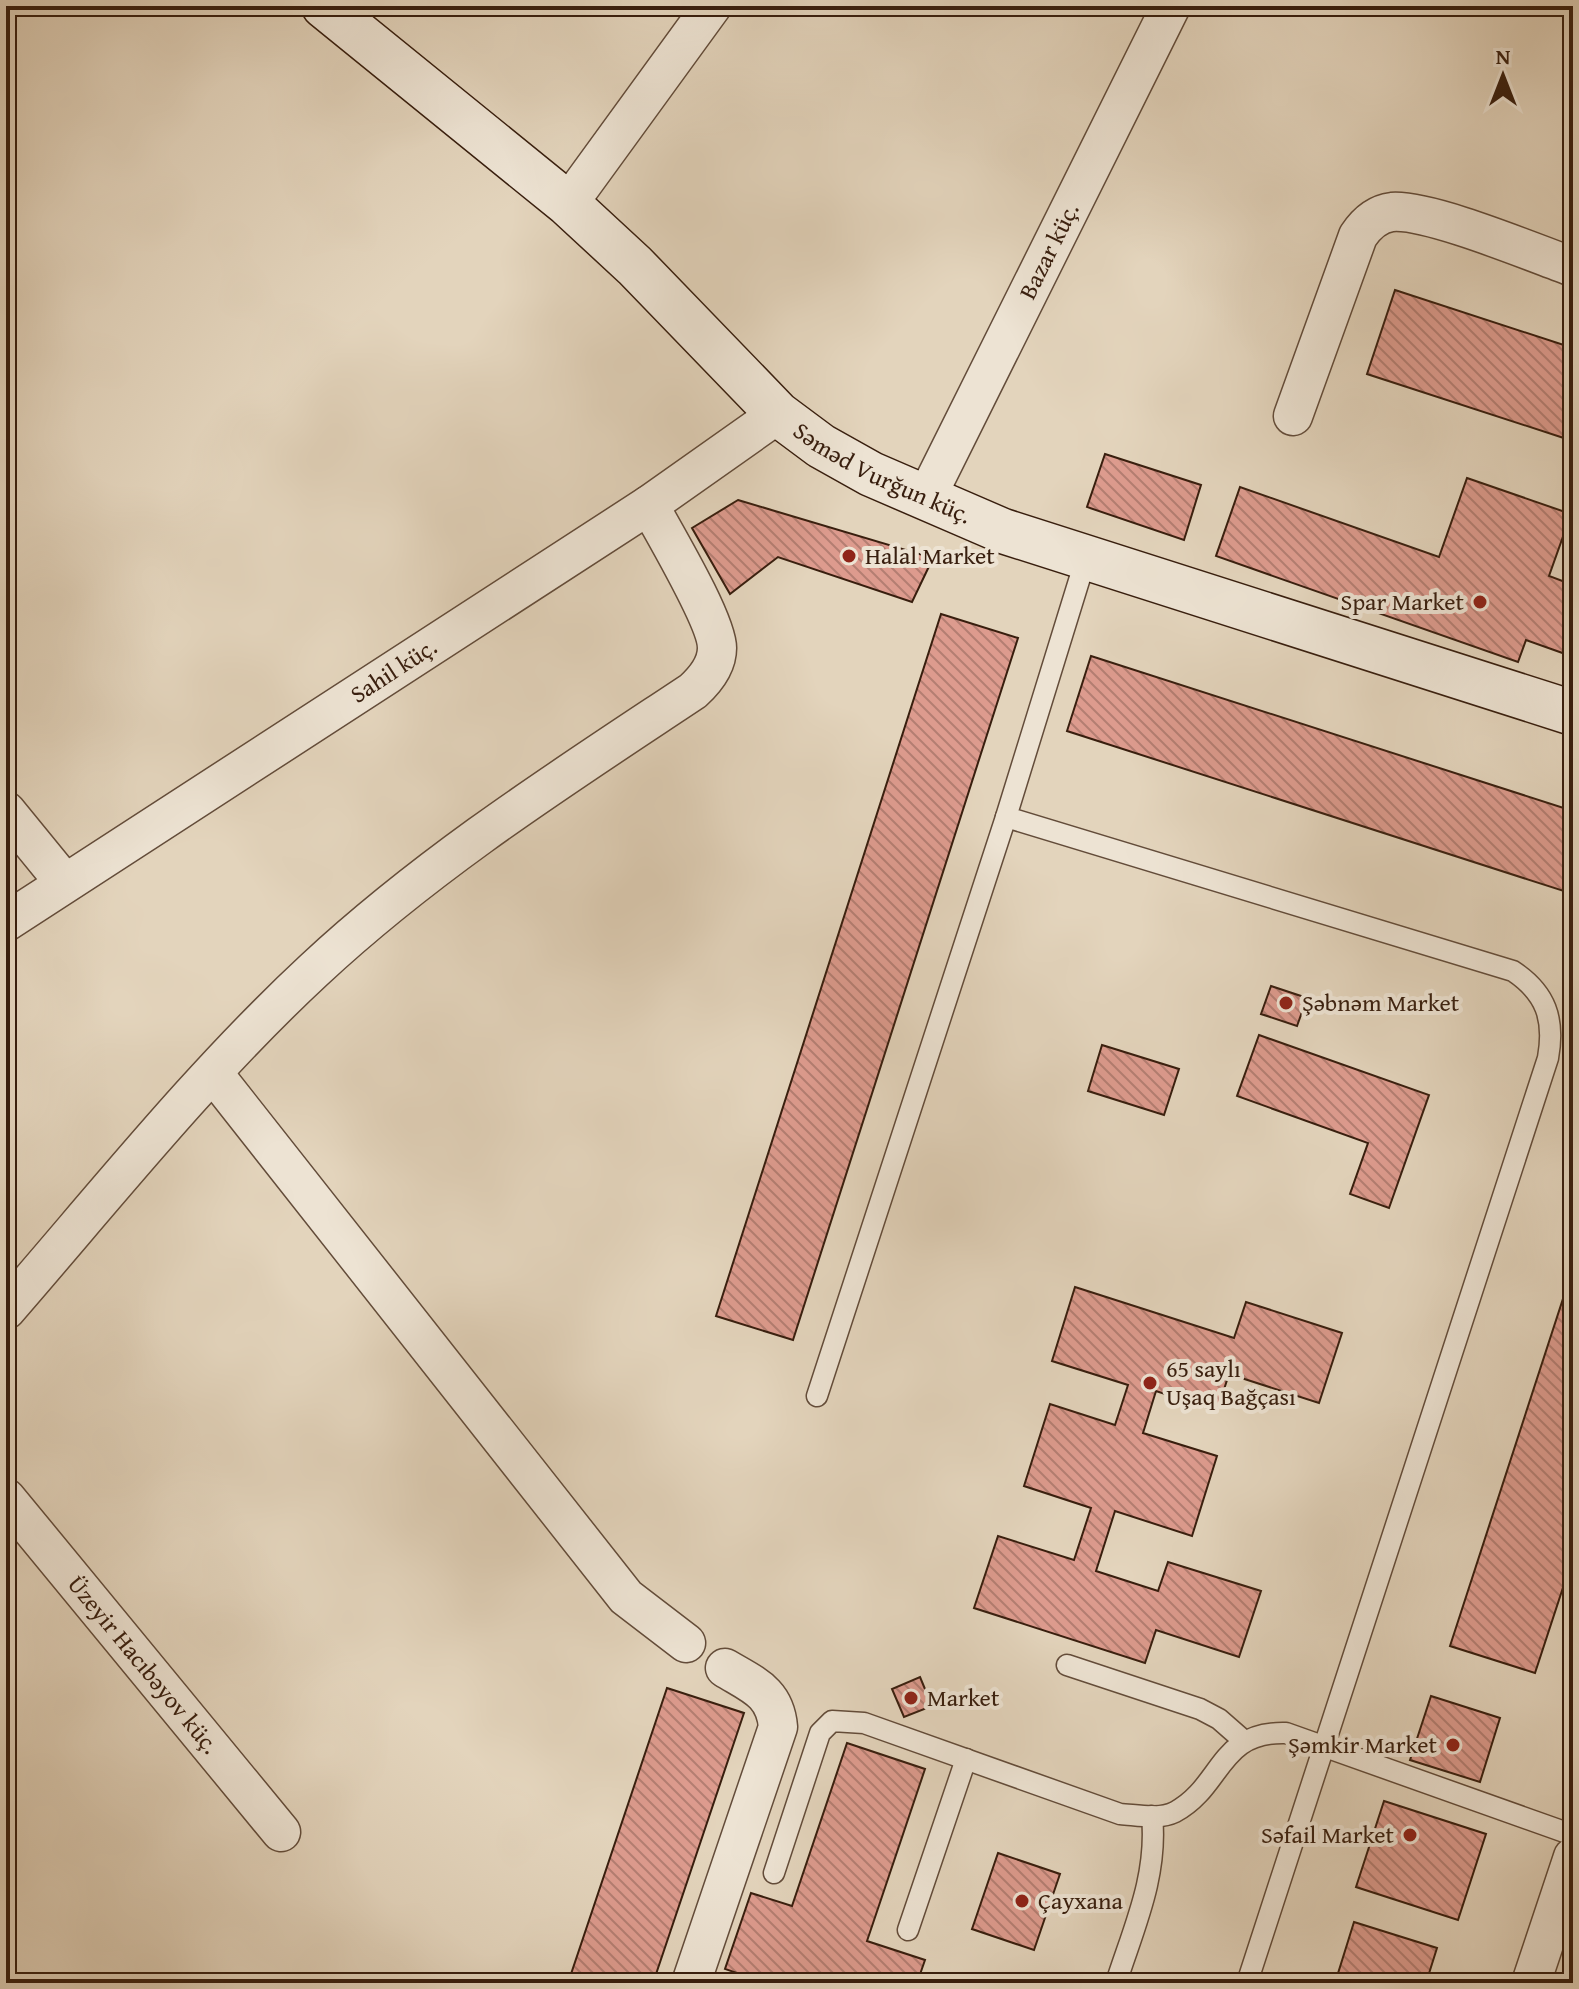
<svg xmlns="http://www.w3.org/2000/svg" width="1579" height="1989" font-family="'Gentium Book Plus',serif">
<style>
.building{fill:url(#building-back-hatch);stroke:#381e0e;stroke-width:2}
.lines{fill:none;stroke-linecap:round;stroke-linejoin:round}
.lane-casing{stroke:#634c3a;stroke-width:23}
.street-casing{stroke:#634c3a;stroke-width:41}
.secondary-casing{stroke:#381e0e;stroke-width:47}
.lane{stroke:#ede3d3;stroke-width:20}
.street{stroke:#ede3d3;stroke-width:38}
.secondary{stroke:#ede3d3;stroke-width:44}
.poi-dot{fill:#8f2418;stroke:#ede3d3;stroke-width:3}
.labels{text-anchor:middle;stroke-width:8;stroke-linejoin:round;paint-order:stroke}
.street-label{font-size:24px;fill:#381e0e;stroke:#ede3d3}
.poi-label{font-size:24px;fill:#381e0e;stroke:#ede3d3;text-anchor:start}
</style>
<defs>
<pattern id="building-back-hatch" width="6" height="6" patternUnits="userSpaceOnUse" patternTransform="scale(2)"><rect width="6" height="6" fill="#dd9b8e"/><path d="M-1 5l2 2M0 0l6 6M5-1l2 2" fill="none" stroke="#b47e72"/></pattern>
</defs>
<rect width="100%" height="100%" fill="#e3d4bc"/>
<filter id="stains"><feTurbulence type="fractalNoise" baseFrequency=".0025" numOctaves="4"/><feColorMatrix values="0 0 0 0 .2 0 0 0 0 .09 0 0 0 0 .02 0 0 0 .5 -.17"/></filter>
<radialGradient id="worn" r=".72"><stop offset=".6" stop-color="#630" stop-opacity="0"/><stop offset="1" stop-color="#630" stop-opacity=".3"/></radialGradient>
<g class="building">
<polygon points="1395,290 1573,348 1573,441 1367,374"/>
<polygon points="1105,454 1201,485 1184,540 1087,507"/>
<polygon points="1467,478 1571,514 1549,576 1573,585 1571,656 1526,640 1518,662 1216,556 1240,487 1439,557"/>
<polygon points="738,500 933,558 912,602 778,557 730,594 692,528"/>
<polygon points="941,614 1018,638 793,1340 716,1316"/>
<polygon points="1091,656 1573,811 1573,894 1067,731"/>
<polygon points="1271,986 1307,998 1297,1026 1261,1014"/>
<polygon points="1259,1035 1429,1095 1389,1208 1350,1194 1368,1143 1237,1096"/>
<polygon points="1102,1045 1179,1069 1164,1115 1088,1091"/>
<polygon points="1573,1268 1573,1557 1535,1673 1450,1646"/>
<polygon points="1075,1287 1234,1338 1246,1302 1342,1333 1319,1403 1229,1374 1217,1411 1156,1391 1143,1433 1217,1456 1192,1536 1115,1511 1096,1571 1158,1591 1168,1562 1261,1591 1239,1657 1156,1630 1145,1663 974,1608 998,1536 1074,1560 1091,1508 1024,1486 1050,1404 1115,1425 1128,1385 1052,1361"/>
<polygon points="920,1677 932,1706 904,1717 892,1689"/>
<polygon points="667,1688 744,1713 653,1983 568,1983"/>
<polygon points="1431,1696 1500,1718 1480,1782 1410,1760"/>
<polygon points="847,1743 925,1769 867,1941 925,1960 917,1983 766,1983 725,1969 751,1893 792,1906"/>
<polygon points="1384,1801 1486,1834 1458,1920 1356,1887"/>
<polygon points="998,1853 1060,1874 1034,1950 972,1929"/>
<polygon points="1354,1922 1437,1948 1426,1983 1335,1983"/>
</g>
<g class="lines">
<g class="lane-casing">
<g id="lane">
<path d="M1086 558 1006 817 1513 971C1546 993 1555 1019 1548 1058L1247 1983"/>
<polyline points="817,1396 1006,817"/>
<polyline points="1067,1665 1200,1709 1219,1719 1243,1740"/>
<path d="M774 1873 820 1733 832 1721 864 1723 1120 1814C1137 1815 1159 1820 1175 1812 1223 1786 1218 1731 1286 1733L1573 1835"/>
<polyline points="908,1930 966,1759"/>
<path d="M1116 1983C1134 1927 1158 1876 1152 1816"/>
</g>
</g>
<g class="street-casing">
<g id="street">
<polyline points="568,204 712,6"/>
<path d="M1293 416 1358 236C1366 224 1376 214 1392 212 1429 209 1534 253 1573 267"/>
<path id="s1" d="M926 498 1171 6"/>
<polyline points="6,811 64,882"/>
<path id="s2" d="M6 922 649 505 778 414"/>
<polyline points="213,1073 626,1597 686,1643"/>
<path d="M6 1310C106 1195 202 1074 314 970 430 862 562 778 693 691 705 680 717 666 717 648 717 621 664 533 649 505"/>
<path id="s3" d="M6 1498 281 1832"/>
<path d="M691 1983 778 1727C775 1692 753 1685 725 1668"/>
<polyline points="1531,1983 1573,1857"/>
</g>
</g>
<g class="secondary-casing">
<g id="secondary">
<path id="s4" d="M324 6 568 204 635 266 778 414 821 446 871 474 1003 531 1573 713"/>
</g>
</g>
<use href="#lane" class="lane"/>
<use href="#street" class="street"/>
<use href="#secondary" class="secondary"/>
</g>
<g class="poi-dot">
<circle cx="849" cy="556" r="8"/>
<circle cx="1480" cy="602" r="8"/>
<circle cx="1286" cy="1003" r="8"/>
<circle cx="1150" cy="1383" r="8"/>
<circle cx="911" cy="1698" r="8"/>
<circle cx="1453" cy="1745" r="8"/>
<circle cx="1410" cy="1835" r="8"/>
<circle cx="1022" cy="1901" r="8"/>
</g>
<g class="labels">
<g class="street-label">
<text dy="8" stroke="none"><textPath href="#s1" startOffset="276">Bazar küç.</textPath></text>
<text dy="8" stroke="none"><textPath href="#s4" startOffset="732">Səməd Vurğun küç.</textPath></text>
<text dy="8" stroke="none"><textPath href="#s2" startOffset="462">Sahil küç.</textPath></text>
<text dy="8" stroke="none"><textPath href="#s3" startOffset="216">Üzeyir Hacıbəyov küç.</textPath></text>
</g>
<g class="poi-label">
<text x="865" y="564">Halal Market</text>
<text x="1464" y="610" text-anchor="end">Spar Market</text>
<text x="1302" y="1011">Şəbnəm Market</text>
<text x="1166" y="1377">65 saylı<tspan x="1166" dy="28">Uşaq Bağçası</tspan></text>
<text x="927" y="1706">Market</text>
<text x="1437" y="1753" text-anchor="end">Şəmkir Market</text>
<text x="1394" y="1843" text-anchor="end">Səfail Market</text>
<text x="1038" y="1909">Çayxana</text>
</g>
</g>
<rect width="1579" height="1989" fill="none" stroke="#e3d4bc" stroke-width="32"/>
<rect x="8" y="8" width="1563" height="1973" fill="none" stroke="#381e0e" stroke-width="4"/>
<rect x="16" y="16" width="1547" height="1957" fill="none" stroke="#381e0e" stroke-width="2"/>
<g transform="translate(1503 76)" stroke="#ede3d3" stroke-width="6" paint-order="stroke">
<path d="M0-6L14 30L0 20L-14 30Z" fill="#381e0e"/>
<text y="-12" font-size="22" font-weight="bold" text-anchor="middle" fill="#381e0e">N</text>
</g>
<rect width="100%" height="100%" filter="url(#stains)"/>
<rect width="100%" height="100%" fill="url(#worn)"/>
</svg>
